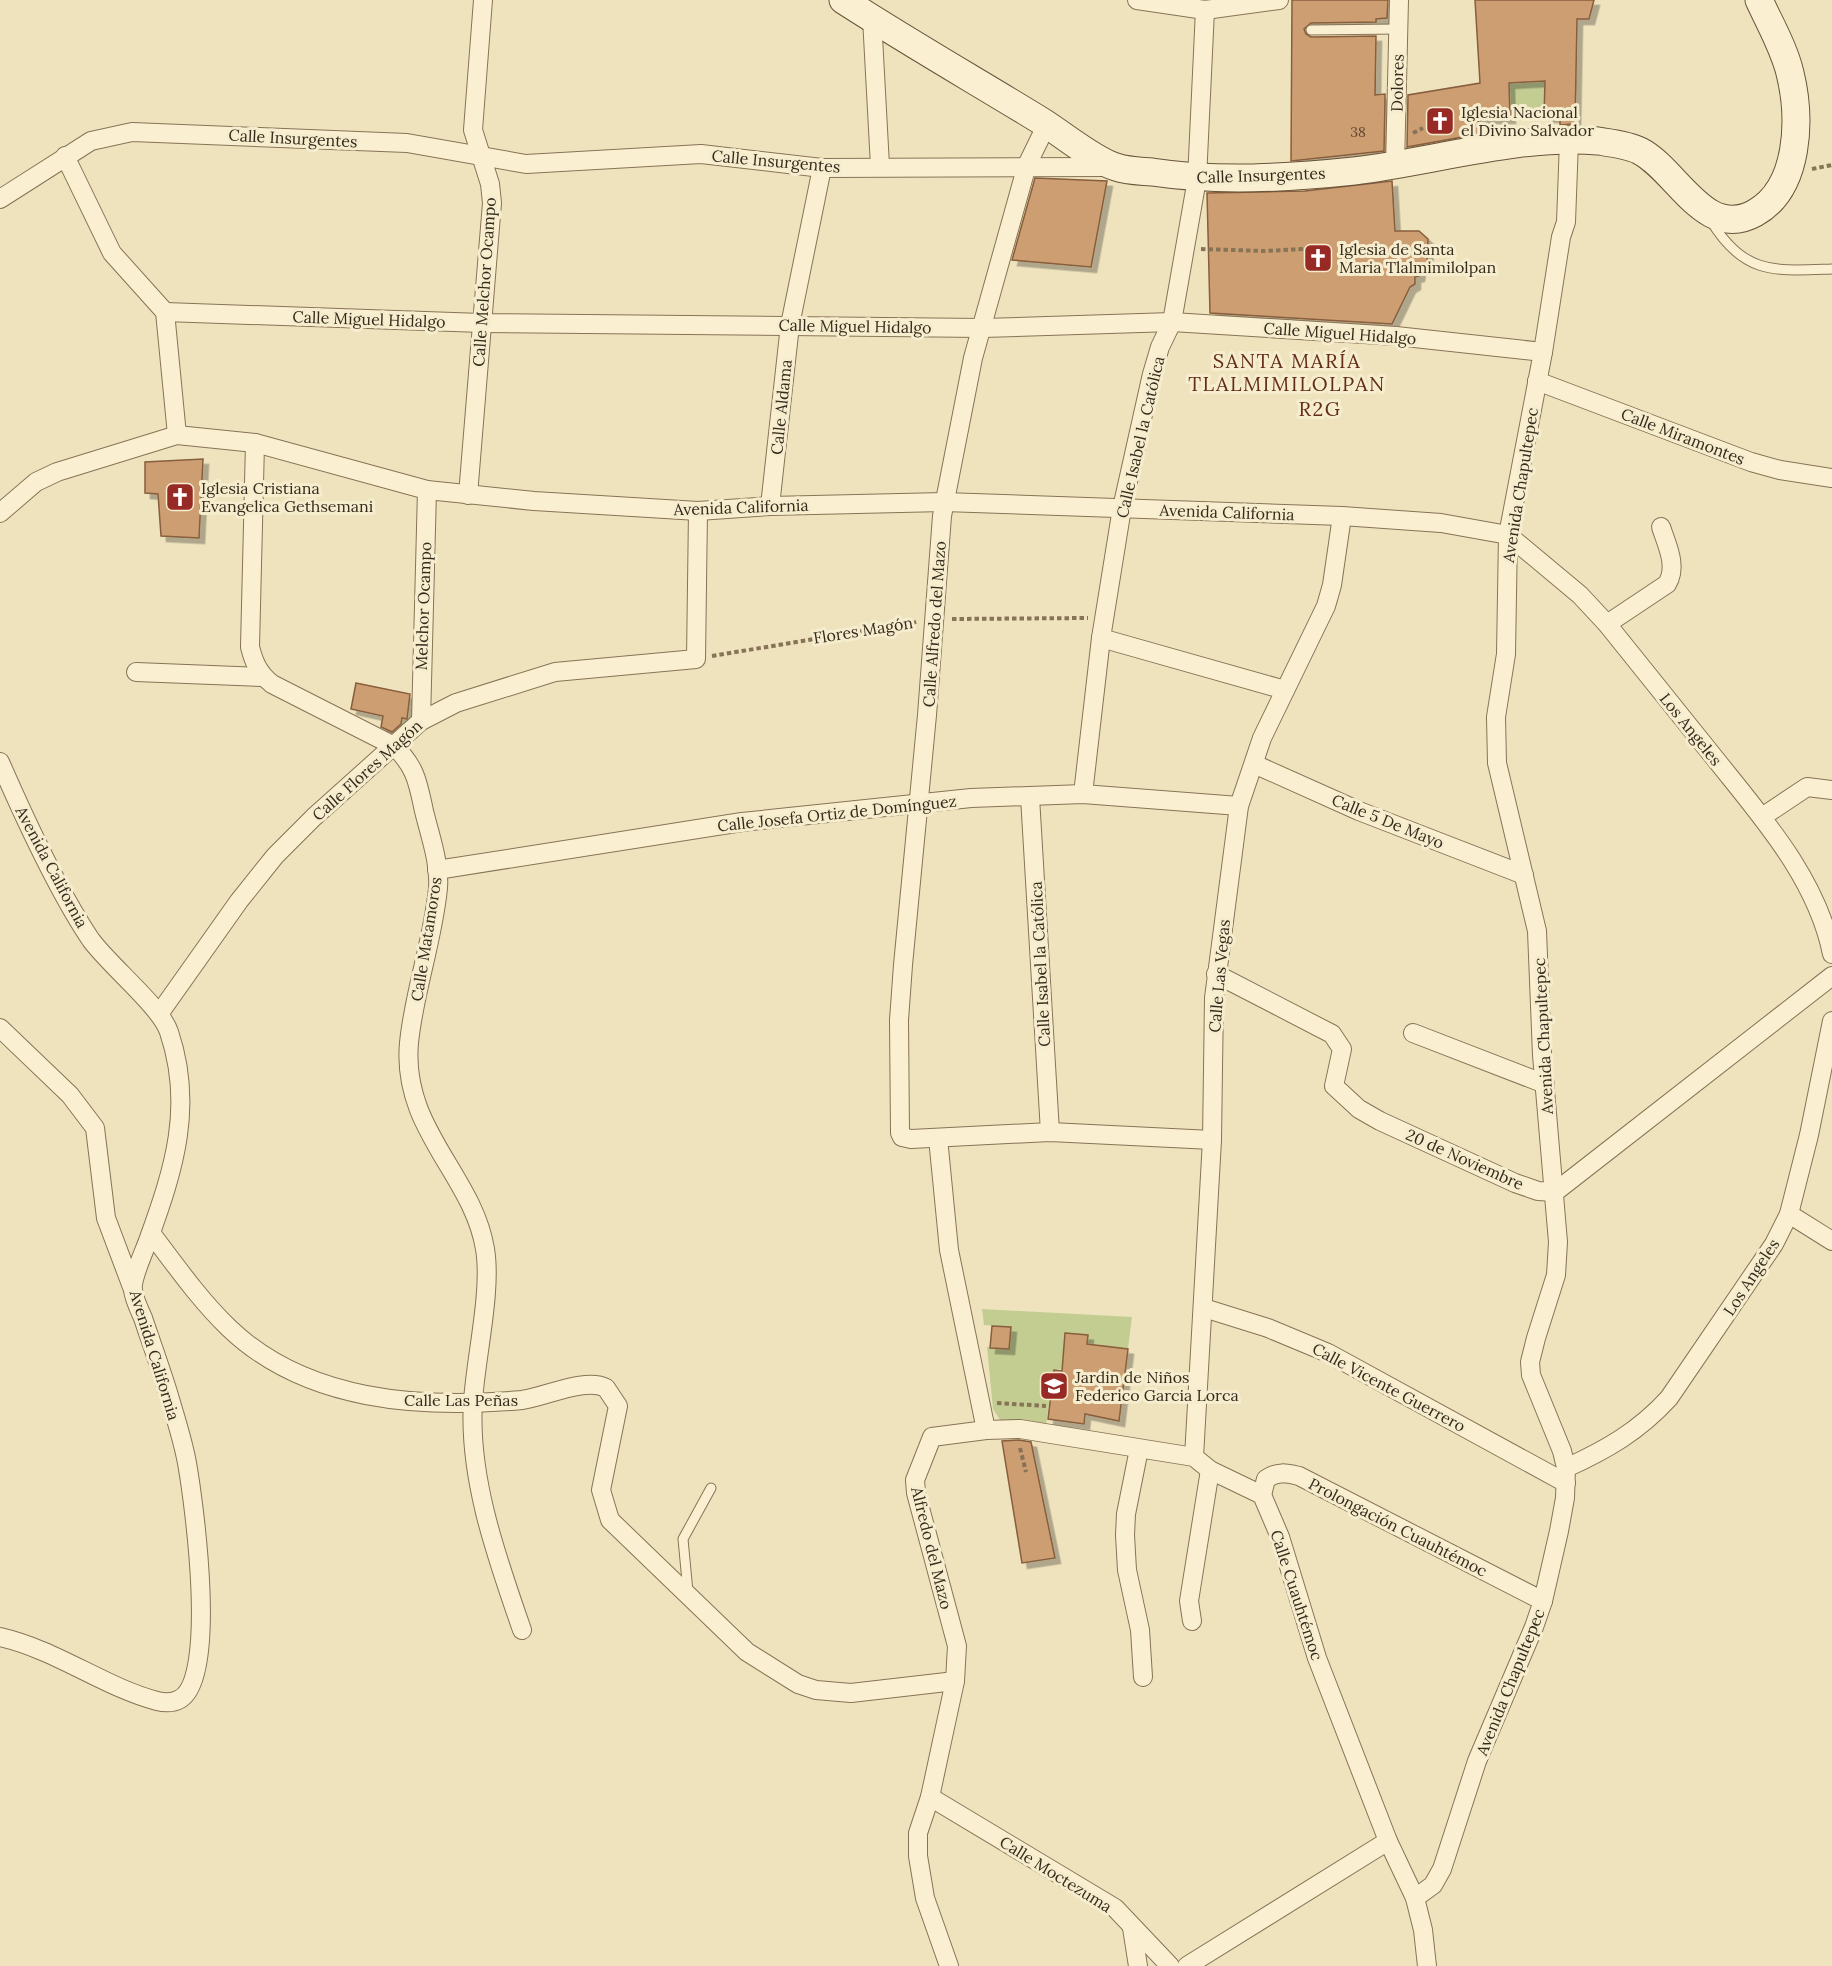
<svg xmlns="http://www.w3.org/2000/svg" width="1832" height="1966" font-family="Lora,serif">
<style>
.green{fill:#c3cd92}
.building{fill:#ce9e73;stroke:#875e3c;stroke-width:1.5;filter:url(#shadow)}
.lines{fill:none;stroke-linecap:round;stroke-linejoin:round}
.service-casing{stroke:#877356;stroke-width:11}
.minor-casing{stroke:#877356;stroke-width:20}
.secondary-casing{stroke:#69543a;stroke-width:29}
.path{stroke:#877356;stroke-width:4;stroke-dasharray:4.5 3;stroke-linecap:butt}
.service{stroke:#faf0d1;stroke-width:9}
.minor{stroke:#faf0d1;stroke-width:18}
.secondary{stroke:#faf0d1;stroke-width:27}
.labels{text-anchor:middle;stroke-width:6;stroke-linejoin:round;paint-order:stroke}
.number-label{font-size:14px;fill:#5c4732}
.street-label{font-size:16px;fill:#362a1c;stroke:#f6edce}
.poi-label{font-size:16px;fill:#362a1c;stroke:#f6edce;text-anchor:start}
.quarter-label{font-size:20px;letter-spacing:1.5px;fill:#642d1a;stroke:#f6edce}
</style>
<defs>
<filter id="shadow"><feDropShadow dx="5.5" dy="5.5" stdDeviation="0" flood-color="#0004"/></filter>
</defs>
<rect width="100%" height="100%" fill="#efe3be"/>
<g class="green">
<polygon points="1577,79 1576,99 1544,102 1543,117 1511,118 1510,84"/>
<polygon points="982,1309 1132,1317 1128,1349 1088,1343 1088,1335 1065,1333 1062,1369 1054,1370 1046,1425 1000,1420 993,1409 987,1347 1009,1349 1010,1327 984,1325"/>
</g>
<g class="building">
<polygon points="1292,0 1388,0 1387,18 1376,19 1376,22 1311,23 1304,29 1306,34 1311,37 1376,36 1375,95 1385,94 1385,99 1384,151 1291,161"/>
<polygon points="1475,0 1594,0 1589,19 1577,19 1575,124 1560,125 1560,117 1544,117 1545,81 1509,83 1510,118 1478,118 1479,134 1407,147 1408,95 1480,83"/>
<polygon points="1035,178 1107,181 1091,267 1012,260"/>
<polygon points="1392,181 1395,231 1419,231 1428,239 1427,268 1420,269 1419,276 1415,277 1415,284 1410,287 1392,324 1210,313 1207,193 1305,191"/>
<polygon points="203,459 199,538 161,536 158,494 145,493 145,462"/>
<polygon points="356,683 410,694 407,719 402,718 401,724 392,732 381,727 383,716 351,709"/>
<polygon points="992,1326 1011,1327 1009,1349 990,1348"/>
<polygon points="1065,1333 1088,1335 1087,1344 1128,1349 1119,1421 1085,1414 1084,1424 1048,1419 1054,1370 1062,1371"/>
<polygon points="1019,1440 1031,1442 1055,1558 1022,1563 1002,1441"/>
</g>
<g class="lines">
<g class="service-casing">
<g id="service">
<polyline points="1311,30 1398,29"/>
<path d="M1711 221C1744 275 1774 271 1832 269"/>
<polyline points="688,1592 683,1539 711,1488"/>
</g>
</g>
<g class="minor-casing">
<g id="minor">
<polyline points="1137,0 1205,10 1279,0"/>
<polyline points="872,18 880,166"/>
<polyline points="1047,124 1027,165 973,358 942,516 927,715 903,965 899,1020 900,1133 902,1137 911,1139 1050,1132 1212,1140"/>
<polyline points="65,156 112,253 165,312 177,435"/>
<polyline points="1395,166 1399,0"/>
<polyline points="0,199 91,141 132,132 407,143 526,164 701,154 822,168 1107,167"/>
<polyline points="165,312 482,323 983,328 1172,322 1396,336 1543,352"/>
<polyline points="1537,381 1751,462 1780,470 1832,478"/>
<path d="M255 443 250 647C254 663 259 674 272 684L394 746C416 767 418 783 424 811 430 836 440 863 438 888 433 941 414 991 409 1043 401 1129 473 1175 485 1249 492 1290 476 1356 473 1401 468 1478 497 1558 522 1630"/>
<polyline points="468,495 492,203 490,184 473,130 483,0"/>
<polyline points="770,506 790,325 822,168"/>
<path d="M0 513 36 482 57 472 177 435 255 443 427 490 534 501 698 511 770 506 944 502 1342 516 1441 523 1508 535 1580 595 1607 624C1642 668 1678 712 1713 756 1760 815 1817 878 1832 954"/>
<path d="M1607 624 1667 584C1678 567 1667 545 1661 527"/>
<polyline points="1101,638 1285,690"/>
<polyline points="136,672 263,677"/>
<polyline points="421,721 427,490"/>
<path d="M0 762C24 817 57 890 91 940 110 966 161 1007 169 1032 194 1106 174 1169 149 1238 145 1250 131 1279 133 1290 134 1299 139 1309 143 1318 152 1345 162 1372 170 1399 176 1420 183 1441 187 1463 194 1503 218 1678 180 1699 173 1703 165 1703 157 1701 104 1687 57 1650 0 1637"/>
<polyline points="1254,764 1359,811 1524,875"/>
<polyline points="1083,794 1101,638 1122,508 1152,374 1160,347 1172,322 1197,179 1205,10"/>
<polyline points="1030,797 1050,1132"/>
<polyline points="1762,817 1807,787 1832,790"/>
<polyline points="437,870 742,822 971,798 1083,794 1239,806"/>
<polyline points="1216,974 1332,1034 1342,1049 1334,1086 1359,1109 1380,1121 1515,1183 1538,1191 1555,1192 1832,976"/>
<polyline points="159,1014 239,901 275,856 314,817 421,721 456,703 555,672 696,659 698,511"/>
<polyline points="0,1028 70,1095 95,1128 106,1218 132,1287"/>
<polyline points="1413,1033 1545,1084"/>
<polyline points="938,1138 949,1250 986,1430"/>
<polyline points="1789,1214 1832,1241"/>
<path d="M151 1233C176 1266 199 1299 229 1328 306 1402 421 1409 522 1400 545 1397 586 1377 606 1388L618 1406 601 1490 610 1520 747 1652 798 1684 816 1690 851 1693 955 1681"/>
<polyline points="1204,1308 1268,1328 1328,1353 1566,1483"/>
<polyline points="1139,1449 1126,1514 1125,1535 1127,1570 1140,1630 1143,1677"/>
<polyline points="1194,1457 1212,1140 1214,998 1239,806 1262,738 1326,606 1332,585 1342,516"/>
<path d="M1566 1468C1606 1450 1639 1431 1669 1398L1774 1244 1789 1214 1809 1135 1832 1021"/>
<path d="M1262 1495 1266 1479C1278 1471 1286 1473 1299 1476L1543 1601"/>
<polyline points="1192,1621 1189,1601 1210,1470"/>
<polyline points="930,1797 1115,1908 1170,1966"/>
<polyline points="1415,1898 1433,1885 1442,1869 1477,1761 1534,1627 1543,1601 1559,1531 1565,1498 1566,1468 1562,1451 1531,1375 1530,1362 1536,1338 1556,1275 1558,1242 1542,1055 1537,931 1497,763 1496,717 1506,654 1508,535 1543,352 1561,237 1566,222 1569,141"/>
<polyline points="1132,1928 1138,1966"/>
<polyline points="949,1966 925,1898 918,1856 918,1833 930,1797 955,1681 957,1646 916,1493 915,1480 932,1437 986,1430 1020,1429 1194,1457 1210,1470 1262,1495 1280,1537 1317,1658 1388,1841 1415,1898 1423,1930 1427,1966"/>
<polyline points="1187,1966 1388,1841"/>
</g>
</g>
<g class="secondary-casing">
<path id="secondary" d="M843 0C908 42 976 81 1043 122 1062 134 1095 161 1116 167 1127 171 1141 171 1152 172 1218 182 1288 178 1354 171 1430 162 1523 134 1598 141 1611 143 1629 145 1640 151 1677 170 1705 241 1755 213 1800 188 1801 118 1790 73 1784 48 1770 24 1759 0"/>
</g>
<g class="path">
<polyline points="1413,133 1423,128"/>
<polyline points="1812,169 1832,165"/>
<polyline points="1201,249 1264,251 1303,249"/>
<polyline points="952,619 1088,618"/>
<polyline points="712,656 917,622"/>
<polyline points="997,1403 1046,1406"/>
<polyline points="1020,1448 1026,1472"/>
</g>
<use href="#service" class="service"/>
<use href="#minor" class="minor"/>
<use href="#secondary" class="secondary"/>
</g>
<defs>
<g id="church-square" transform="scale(1.5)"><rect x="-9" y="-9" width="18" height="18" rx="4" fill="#982a25" stroke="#f6edce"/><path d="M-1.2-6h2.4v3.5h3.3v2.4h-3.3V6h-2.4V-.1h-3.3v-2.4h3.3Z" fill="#fff"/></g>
<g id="school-square" transform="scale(1.5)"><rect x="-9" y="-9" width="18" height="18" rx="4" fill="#982a25" stroke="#f6edce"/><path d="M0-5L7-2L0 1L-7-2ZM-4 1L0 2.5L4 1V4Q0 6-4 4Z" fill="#fff"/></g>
</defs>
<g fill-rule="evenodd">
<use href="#church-square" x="1440" y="121"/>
<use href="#church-square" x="1318" y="258"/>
<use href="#church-square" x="180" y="497"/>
<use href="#school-square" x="1054" y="1386"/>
</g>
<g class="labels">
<g class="number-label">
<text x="1358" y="137">38</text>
</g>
<g class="street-label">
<text transform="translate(1397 83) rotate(-89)" y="6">Dolores</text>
<text transform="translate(293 138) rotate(3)" y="6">Calle Insurgentes</text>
<text transform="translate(776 161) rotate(5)" y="6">Calle Insurgentes</text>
<text transform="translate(1261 175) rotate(-2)" y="6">Calle Insurgentes</text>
<text transform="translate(484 282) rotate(-86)" y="6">Calle Melchor Ocampo</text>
<text transform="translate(369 319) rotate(2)" y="6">Calle Miguel Hidalgo</text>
<text transform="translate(855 326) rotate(1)" y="6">Calle Miguel Hidalgo</text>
<text transform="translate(1340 333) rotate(4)" y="6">Calle Miguel Hidalgo</text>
<text transform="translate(781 407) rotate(-84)" y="6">Calle Aldama</text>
<text transform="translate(1683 436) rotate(21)" y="6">Calle Miramontes</text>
<text transform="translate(1140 437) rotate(-77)" y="6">Calle Isabel la Católica</text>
<text transform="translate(1520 485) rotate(-81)" y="6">Avenida Chapultepec</text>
<text transform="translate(741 507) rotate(-2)" y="6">Avenida California</text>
<text transform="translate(1227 512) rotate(2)" y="6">Avenida California</text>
<text transform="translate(423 606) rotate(-88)" y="6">Melchor Ocampo</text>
<text transform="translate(934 624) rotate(-86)" y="6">Calle Alfredo del Mazo</text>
<text transform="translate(863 630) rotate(-9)" y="6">Flores Magón</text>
<text transform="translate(1691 729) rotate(51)" y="6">Los Angeles</text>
<text transform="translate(367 770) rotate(-42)" y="6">Calle Flores Magón</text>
<text transform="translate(837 813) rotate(-6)" y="6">Calle Josefa Ortiz de Domínguez</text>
<text transform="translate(1388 821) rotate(22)" y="6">Calle 5 De Mayo</text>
<text transform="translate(52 867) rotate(62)" y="6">Avenida California</text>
<text transform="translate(426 939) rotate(-81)" y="6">Calle Matamoros</text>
<text transform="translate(1040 964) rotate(-93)" y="6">Calle Isabel la Católica</text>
<text transform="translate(1219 976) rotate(-85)" y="6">Calle Las Vegas</text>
<text transform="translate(1543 1036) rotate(-93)" y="6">Avenida Chapultepec</text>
<text transform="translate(1465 1159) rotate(24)" y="6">20 de Noviembre</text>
<text transform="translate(1751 1277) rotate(-57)" y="6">Los Angeles</text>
<text transform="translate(155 1355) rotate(73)" y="6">Avenida California</text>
<text transform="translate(1389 1387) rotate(28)" y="6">Calle Vicente Guerrero</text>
<text x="461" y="1406">Calle Las Peñas</text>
<text transform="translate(1398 1527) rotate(27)" y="6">Prolongación Cuauhtémoc</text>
<text transform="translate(932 1548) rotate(76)" y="6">Alfredo del Mazo</text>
<text transform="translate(1297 1595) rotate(72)" y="6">Calle Cuauhtémoc</text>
<text transform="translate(1510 1682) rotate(-68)" y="6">Avenida Chapultepec</text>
<text transform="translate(1056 1874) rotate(32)" y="6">Calle Moctezuma</text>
</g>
<g class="poi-label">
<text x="1461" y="118">Iglesia Nacional<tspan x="1461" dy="18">el Divino Salvador</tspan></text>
<text x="1339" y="255">Iglesia de Santa<tspan x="1339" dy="18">Maria Tlalmimilolpan</tspan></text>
<text x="201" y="494">Iglesia Cristiana<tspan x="201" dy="18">Evangelica Gethsemani</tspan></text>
<text x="1075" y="1383">Jardin de Niños<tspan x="1075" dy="18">Federico Garcia Lorca</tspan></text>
</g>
<g class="quarter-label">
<text x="1287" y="368">SANTA MARÍA<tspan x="1287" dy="23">TLALMIMILOLPAN</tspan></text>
<text x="1320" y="416">R2G</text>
</g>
</g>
</svg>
